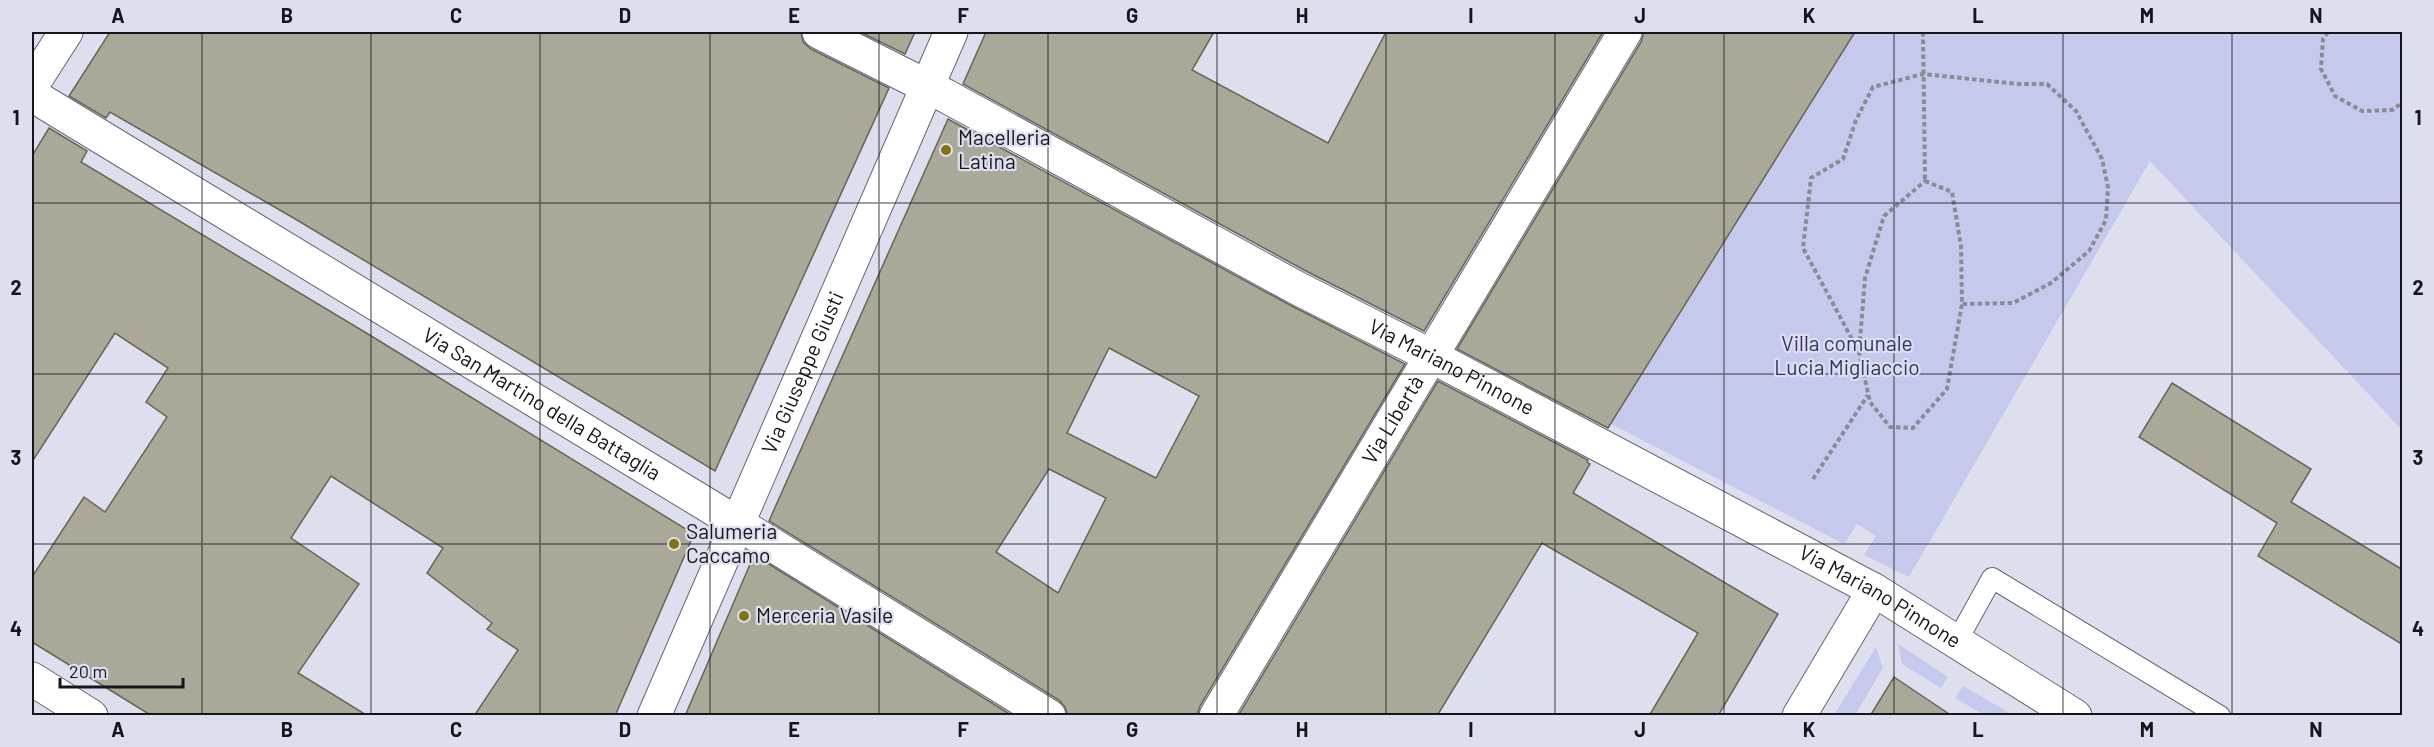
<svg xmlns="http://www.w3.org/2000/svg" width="2434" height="747" font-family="Barlow,sans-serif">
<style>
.green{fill:#c5caed}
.building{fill:#aaa898;stroke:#686557;stroke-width:1.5;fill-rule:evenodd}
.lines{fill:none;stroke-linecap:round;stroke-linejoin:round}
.lane-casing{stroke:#656775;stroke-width:22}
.street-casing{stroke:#656775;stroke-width:35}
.secondary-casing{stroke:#656775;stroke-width:35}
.path{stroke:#898b96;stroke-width:4;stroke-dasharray:4.5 3;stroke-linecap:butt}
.lane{stroke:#fff;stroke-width:20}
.street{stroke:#fff;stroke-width:33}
.secondary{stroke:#fff;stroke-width:33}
.grid{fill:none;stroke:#15151b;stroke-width:1.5;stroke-opacity:0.55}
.poi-dot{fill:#817213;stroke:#dddfef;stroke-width:2}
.labels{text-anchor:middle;stroke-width:4.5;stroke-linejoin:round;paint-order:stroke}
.poi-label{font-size:21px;fill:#15151b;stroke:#dddfef;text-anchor:start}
.park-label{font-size:21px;fill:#2f3165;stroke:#dddfef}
.street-label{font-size:21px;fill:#15151b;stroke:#dddfef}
.neatline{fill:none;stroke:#15151b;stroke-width:2}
.grid-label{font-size:20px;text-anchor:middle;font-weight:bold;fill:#15151b}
</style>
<rect width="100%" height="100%" fill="#dddfef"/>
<g class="green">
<polygon points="1841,32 2402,32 2402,430 2150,161 1909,577 1864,555 1876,536 1857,524 1844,544 1611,424 1852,35"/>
<polygon points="1898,644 1948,677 1941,688 1902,664"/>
<polygon points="1876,647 1883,668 1855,715 1834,715"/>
<polygon points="1963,686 2013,715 1985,715 1955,698"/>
</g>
<g class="building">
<polygon points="110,32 801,32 803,42 811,49 889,88 715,471 297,220 110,112 106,118 69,96"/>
<polygon points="860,32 915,32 905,54"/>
<polygon points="986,32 1214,32 1192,70 1328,143 1386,32 1603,32 1424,331 1306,271 963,84"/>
<polygon points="1644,32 1855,32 1608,428 1457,349 1641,42"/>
<path d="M948 119 1288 304 1405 364 1200 706 1197 716H1068L1065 707 1059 700 769 521ZM1109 348 1199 396 1156 478 1067 433ZM1049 469 1106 498 1058 593 996 552Z"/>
<polygon points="49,128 87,151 81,162 368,334 694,534 615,716 474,716 518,650 487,629 492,623 427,573 443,548 331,476 291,538 359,584 298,673 368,716 152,716 32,642 32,577 84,497 105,512 167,417 146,402 168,368 115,333 32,462 32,156"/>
<polygon points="1438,381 1588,460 1587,462 1590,464 1573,493 1778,614 1718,716 1649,716 1698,633 1542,543 1437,716 1238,716"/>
<polygon points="2172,383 2311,469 2291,502 2403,570 2403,645 2258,556 2277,523 2139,437"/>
<polygon points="754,555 1013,716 685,716"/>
<polygon points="1894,677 1952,716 1870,716"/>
</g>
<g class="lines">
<g class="lane-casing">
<polyline id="lane" points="1957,641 1992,578 2220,716"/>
</g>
<g class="street-casing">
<g id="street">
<path id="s1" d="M819 32 946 96 1297 288 1431 356 1874 590 2075 716"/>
<path id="s2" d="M32 95 737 523 1049 716"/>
<polyline points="32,679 91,716"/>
<path id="s3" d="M1216 716 1625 32"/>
<polyline points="1799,716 1874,590"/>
</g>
</g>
<g class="secondary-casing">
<g id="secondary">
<polyline points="32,85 66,32"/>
<path id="s4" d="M654 716 951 32"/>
</g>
</g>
<g class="path">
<polyline points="1923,32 1925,181"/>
<polyline points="2328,32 2323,39 2321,69 2335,96 2362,111 2392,110 2402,103"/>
<polygon points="1925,181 1952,192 1961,246 1962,304 1947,389 1913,428 1890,427 1870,402 1859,352 1865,278 1884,216"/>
<polyline points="1859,352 1803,248 1811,178 1843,159 1856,120 1873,87 1923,74 2018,84 2047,84 2076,111 2102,159 2108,187 2106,220 2089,251 2051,283 2013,303 1962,304"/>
<polyline points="1813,479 1868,395"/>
</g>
<use href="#lane" class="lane"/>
<use href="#street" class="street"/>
<use href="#secondary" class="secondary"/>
</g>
<path class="grid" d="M202 32V716M371 32V716M540 32V716M710 32V716M879 32V716M1048 32V716M1217 32V716M1386 32V716M1555 32V716M1724 32V716M1894 32V716M2063 32V716M2232 32V716M32 203H2402M32 374H2402M32 544H2402"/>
<g class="poi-dot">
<circle cx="946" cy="150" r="6"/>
<circle cx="674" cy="544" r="6"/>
<circle cx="744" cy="616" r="6"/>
</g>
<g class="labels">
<g class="poi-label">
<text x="958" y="145">Macelleria<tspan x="958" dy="24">Latina</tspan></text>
<text x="686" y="539">Salumeria<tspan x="686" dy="24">Caccamo</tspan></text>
<text x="756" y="623">Merceria Vasile</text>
</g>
<g class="park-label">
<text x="1847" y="351">Villa comunale<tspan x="1847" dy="24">Lucia Migliaccio</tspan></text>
</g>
<g class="street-label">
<text dy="7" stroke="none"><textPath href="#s1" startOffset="716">Via Mariano Pinnone</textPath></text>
<text dy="7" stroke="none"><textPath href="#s4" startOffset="374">Via Giuseppe Giusti</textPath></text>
<text dy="7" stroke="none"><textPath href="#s2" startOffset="596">Via San Martino della Battaglia</textPath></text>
<text dy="7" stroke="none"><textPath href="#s3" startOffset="345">Via Libertà</textPath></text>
<text dy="7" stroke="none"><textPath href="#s1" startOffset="1202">Via Mariano Pinnone</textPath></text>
</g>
</g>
<rect width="2434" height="747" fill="none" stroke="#dddfef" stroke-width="66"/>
<path d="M60 678v9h123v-9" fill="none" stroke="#15151b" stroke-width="3"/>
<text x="69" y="678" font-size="18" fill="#15151b" stroke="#dddfef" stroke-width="4.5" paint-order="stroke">20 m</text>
<rect x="33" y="33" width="2368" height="681" class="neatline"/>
<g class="grid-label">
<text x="118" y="23">A</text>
<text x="287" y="23">B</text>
<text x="456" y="23">C</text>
<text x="625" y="23">D</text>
<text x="794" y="23">E</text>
<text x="963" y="23">F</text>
<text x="1132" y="23">G</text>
<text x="1302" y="23">H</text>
<text x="1471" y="23">I</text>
<text x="1640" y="23">J</text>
<text x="1809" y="23">K</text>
<text x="1978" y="23">L</text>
<text x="2147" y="23">M</text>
<text x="2316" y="23">N</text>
<text x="16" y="125">1</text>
<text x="2418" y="125">1</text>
<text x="16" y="295">2</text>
<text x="2418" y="295">2</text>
<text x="16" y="465">3</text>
<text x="2418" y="465">3</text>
<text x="16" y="636">4</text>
<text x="2418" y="636">4</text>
<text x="118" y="737">A</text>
<text x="287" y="737">B</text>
<text x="456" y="737">C</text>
<text x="625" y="737">D</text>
<text x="794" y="737">E</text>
<text x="963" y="737">F</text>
<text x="1132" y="737">G</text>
<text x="1302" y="737">H</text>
<text x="1471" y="737">I</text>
<text x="1640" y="737">J</text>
<text x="1809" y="737">K</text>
<text x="1978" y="737">L</text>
<text x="2147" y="737">M</text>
<text x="2316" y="737">N</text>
</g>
</svg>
